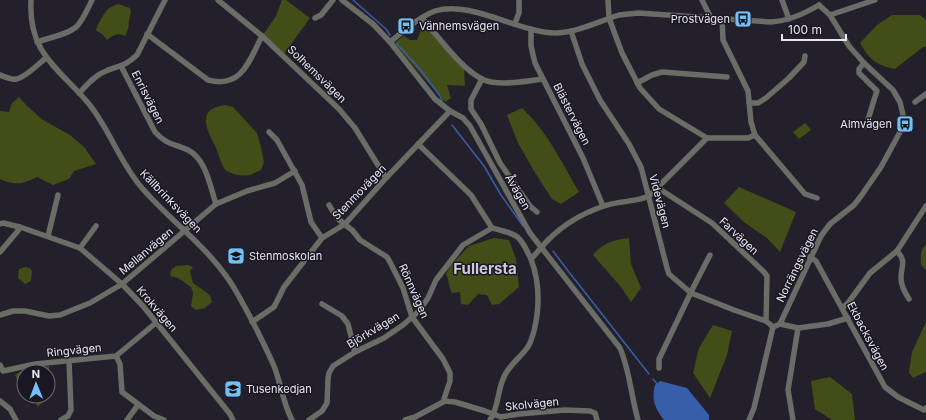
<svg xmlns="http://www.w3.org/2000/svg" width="926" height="420" font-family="Inter,sans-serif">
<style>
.green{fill:#424d17}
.water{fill:#375ea8}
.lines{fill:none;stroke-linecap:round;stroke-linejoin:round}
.stream{stroke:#375ea8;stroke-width:1.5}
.minor{stroke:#6a6c66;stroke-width:5.5}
.labels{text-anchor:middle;stroke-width:3;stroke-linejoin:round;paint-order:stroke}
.poi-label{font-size:11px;fill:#e8e6ee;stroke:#1a1723;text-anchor:start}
.street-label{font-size:11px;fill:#e8e6ee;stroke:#1a1723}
.district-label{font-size:15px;font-weight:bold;fill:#cdc9da;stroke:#1a1723}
</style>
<rect width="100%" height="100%" fill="#23202c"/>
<g class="green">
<polygon points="282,0 286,0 310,18 284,54 263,35 276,16"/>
<path d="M118 4 130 8 131 13C127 23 131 26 125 36 117 32 113 35 107 40L103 35 96 30C97 25 105 12 108 9 111 7 115 5 118 4Z"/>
<path d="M892 15H920L926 20V47H923L895 69C876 65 869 59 860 43L877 25Z"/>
<polygon points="421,27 428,29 464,68 465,86 447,85 451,98 445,102 394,43 404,36 410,40 417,40 420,33"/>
<path d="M19 97 27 106 43 120 70 135 84 147 96 164 74 171 69 179 53 185 37 177C22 184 16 186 0 179V111L9 112 12 103Z"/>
<path d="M225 105 233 107 257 133 260 143 264 162 261 170C258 171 253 174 250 175 242 177 228 174 224 168 220 162 219 154 216 148 207 130 195 109 225 105Z"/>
<path d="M522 108C547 131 562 163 579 192L561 204 552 199 534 171 518 143 507 115Z"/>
<polygon points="805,123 811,130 799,139 793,132"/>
<polygon points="739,187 796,212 780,252 767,238 745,223 724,203"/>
<path d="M494 238 509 240 516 259 519 287 499 304 492 305 487 295 478 294 468 305 461 304 460 292 452 293C449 288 449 280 446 274L451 265 469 246Z"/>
<path d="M629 238 631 264 641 288 631 302 621 287 593 255C604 242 614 240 629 238Z"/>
<path d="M926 245V270L921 265C921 258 919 250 926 245Z"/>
<polygon points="188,265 193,267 190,271 193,283 210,295 212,302 205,308 196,310 191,306 193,293 191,287 178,278 170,276 171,270 176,266"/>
<polygon points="25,267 30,268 32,271 31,281 25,284 18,278 19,269"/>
<polygon points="926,322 926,372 913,378 909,373 912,352"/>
<polygon points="713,325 732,331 727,355 710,398 693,373 699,348"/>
<polygon points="49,366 50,393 48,396 48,372 24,372 24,388 19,385 15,375 21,371"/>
<polygon points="830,377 852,394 855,420 832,420 815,409 811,381"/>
<polygon points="32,396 48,396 38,407"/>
</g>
<path class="water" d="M660 381 687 388 709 415V420H664C655 409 651 399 655 385Z"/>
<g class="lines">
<g class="stream">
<polyline points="353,0 386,29 390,35"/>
<polyline points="397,44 420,69 440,96 442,101"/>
<polyline points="452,125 484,166 501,195 523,226"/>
<polyline points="553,251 565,267 649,374"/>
<polyline points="653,379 658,385"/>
</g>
<g class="minor">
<path d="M31 0C28 54 59 68 89 104 110 130 120 163 142 188 173 224 214 251 237 293 250 316 263 341 274 366 281 384 283 403 292 420"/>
<polyline points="218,0 262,36 339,109 355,128 386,178"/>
<path d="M342 0 373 24 390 42 435 99 450 111 463 118 470 126 530 233 620 348C630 371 631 396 638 420"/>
<polyline points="608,0 609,18 622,53 640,88 659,109 707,138 748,138 755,135"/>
<polyline points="702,0 711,18"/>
<polyline points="782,0 789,19"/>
<polyline points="830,15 875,0"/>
<polyline points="315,18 321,15 333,0"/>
<path d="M422 18C438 36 467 78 491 82 507 85 526 81 543 79"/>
<polyline points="722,19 723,40 748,91 751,122 755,135 805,194 817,198"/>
<polyline points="515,23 519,13 519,0"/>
<polyline points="531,29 531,46 535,63 583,158 603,206"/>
<polyline points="571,31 582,64 600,100 629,144 641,167 667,268 669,274 691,293 734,310 766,321 773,327"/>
<path d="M147 34 208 80C242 89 249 61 262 36"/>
<path d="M37 42C48 38 71 34 78 25 84 18 88 8 92 0"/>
<path d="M390 42C404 31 419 17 435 11 470 0 518 32 555 33 576 33 600 21 619 15L638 13 771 22C789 21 804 14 819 5"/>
<path d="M864 63 859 69V73L877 91C873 102 870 114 866 126"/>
<path d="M121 66 155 132C167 145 173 143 188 150 206 159 210 186 216 204"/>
<path d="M0 75C5 77 11 80 16 79 25 78 39 63 46 58"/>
<polyline points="482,79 471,100 471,109 481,124 500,163 530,206 537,212"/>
<polyline points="637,83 652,75 662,72 727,77"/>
<path d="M79 93C87 85 95 75 106 71 120 65 124 67 137 55L165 0"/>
<polyline points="915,102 926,94"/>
<polyline points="749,103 758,103 766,98 789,78 804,62 805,56"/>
<polyline points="269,132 277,140 302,185 311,222 322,238"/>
<path d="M418 144 471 195 492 228C519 235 519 234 531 259"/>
<polyline points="658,188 712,223 764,272 767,276 766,321"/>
<polyline points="329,205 337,218 353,231 360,240 387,257 390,262 403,288 412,317 443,359 450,373 450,381 444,399 445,401"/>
<polyline points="0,224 3,223 20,227 80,248 122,284 143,306 230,414 233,420"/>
<polyline points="48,236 58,195"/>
<polyline points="80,248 96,226"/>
<path d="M897 251C907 262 901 265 901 278 901 285 905 293 909 299"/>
<polyline points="0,252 17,232 20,227"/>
<polyline points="810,257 816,261 885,387 898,397 924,410 926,408"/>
<polyline points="322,304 342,316 348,324 355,352"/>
<polyline points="842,308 848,303 870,273 897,251 926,206"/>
<polyline points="0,315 13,311 25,311 49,316 60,315 90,303 122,284 216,204 247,191 275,183 295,171"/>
<polyline points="252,322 274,307 284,287 322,238 345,224 386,178 450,111"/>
<polyline points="780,324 798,328 828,324 848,318"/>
<polyline points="116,356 157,322"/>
<polyline points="0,365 3,371 35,364 116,356 120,364 122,392 154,416 164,420"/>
<polyline points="659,368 659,359 693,288 710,255"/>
<polyline points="0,401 10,409 16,420"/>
<polyline points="61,420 68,416 71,410 69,360"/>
<polyline points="127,420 138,405"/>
<polyline points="309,420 322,411 327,403 328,379 329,373 333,366 355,352 384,338 403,325 419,311 428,298 436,280 463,245 492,228"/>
<polyline points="405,420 415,417 445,401 455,402 485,411 501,417 519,414 565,410 590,411 595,413 597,420"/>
<path d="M490 420C499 407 497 391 504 377 509 365 520 358 527 348 531 343 532 337 534 331 540 306 540 283 531 259 537 253 542 246 548 240 563 225 583 213 604 206 618 201 636 202 649 196L707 138"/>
<polyline points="749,420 754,408 773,327 780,324 821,236 830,224 854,205 861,196 881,167 900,132 903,121 903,115 900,102 893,90 864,63 849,46 830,15 819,5"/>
<polyline points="793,420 788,390 798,328"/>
</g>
</g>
<defs>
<g id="bus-square" transform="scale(0.9)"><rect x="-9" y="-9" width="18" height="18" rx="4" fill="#74c0f6" stroke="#1a1723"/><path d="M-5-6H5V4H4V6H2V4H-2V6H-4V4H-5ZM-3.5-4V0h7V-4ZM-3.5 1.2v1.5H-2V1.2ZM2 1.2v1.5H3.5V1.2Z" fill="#111"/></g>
<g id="school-square" transform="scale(0.9)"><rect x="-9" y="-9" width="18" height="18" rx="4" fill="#74c0f6" stroke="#1a1723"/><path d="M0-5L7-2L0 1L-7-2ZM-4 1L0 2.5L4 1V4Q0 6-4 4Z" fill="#111"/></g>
</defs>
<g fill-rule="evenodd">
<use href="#bus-square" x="743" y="19"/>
<use href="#bus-square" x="406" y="26"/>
<use href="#bus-square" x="905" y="124"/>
<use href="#school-square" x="236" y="256"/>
<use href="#school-square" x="233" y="389"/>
</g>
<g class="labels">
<g class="poi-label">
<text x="730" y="23" text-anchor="end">Prostvägen</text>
<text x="419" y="30">Vänhemsvägen</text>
<text x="892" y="128" text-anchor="end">Almvägen</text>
<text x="249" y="260">Stenmoskolan</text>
<text x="246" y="393">Tusenkedjan</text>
</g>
<g class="street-label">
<text transform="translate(317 74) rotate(44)" y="4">Solhemsvägen</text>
<text transform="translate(148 97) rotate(63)" y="4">Enrisvägen</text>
<text transform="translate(572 114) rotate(63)" y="4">Blästervägen</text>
<text transform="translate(359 192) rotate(-46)" y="4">Stenmovägen</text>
<text transform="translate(518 192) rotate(60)" y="4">Åvägen</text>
<text transform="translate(171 201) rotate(46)" y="4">Källbrinksvägen</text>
<text transform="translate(660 201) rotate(75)" y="4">Videvägen</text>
<text transform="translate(739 236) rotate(43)" y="4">Farvägen</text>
<text transform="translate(146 251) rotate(-40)" y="4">Mellanvägen</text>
<text transform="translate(797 265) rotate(-64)" y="4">Norrängsvägen</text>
<text transform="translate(414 291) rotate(66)" y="4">Rönnvägen</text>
<text transform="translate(157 309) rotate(49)" y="4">Krokvägen</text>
<text transform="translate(373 330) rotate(-31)" y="4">Björkvägen</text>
<text transform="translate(868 336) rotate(62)" y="4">Ekbacksvägen</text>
<text transform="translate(74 350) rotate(-6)" y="4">Ringvägen</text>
<text transform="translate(532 404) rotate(-6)" y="4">Skolvägen</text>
</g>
<g class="district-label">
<text x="485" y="274">Fullersta</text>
</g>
</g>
<g transform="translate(36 384) rotate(359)"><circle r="19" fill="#1a1723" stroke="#6c6a74"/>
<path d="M0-3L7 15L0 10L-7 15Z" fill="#74c0f6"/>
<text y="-6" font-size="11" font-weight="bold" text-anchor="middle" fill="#e8e6ee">N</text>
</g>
<path d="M782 34v6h64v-6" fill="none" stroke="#e8e6ee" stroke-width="2"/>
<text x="788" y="34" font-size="12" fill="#e8e6ee" stroke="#1a1723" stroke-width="3" paint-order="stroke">100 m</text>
</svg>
